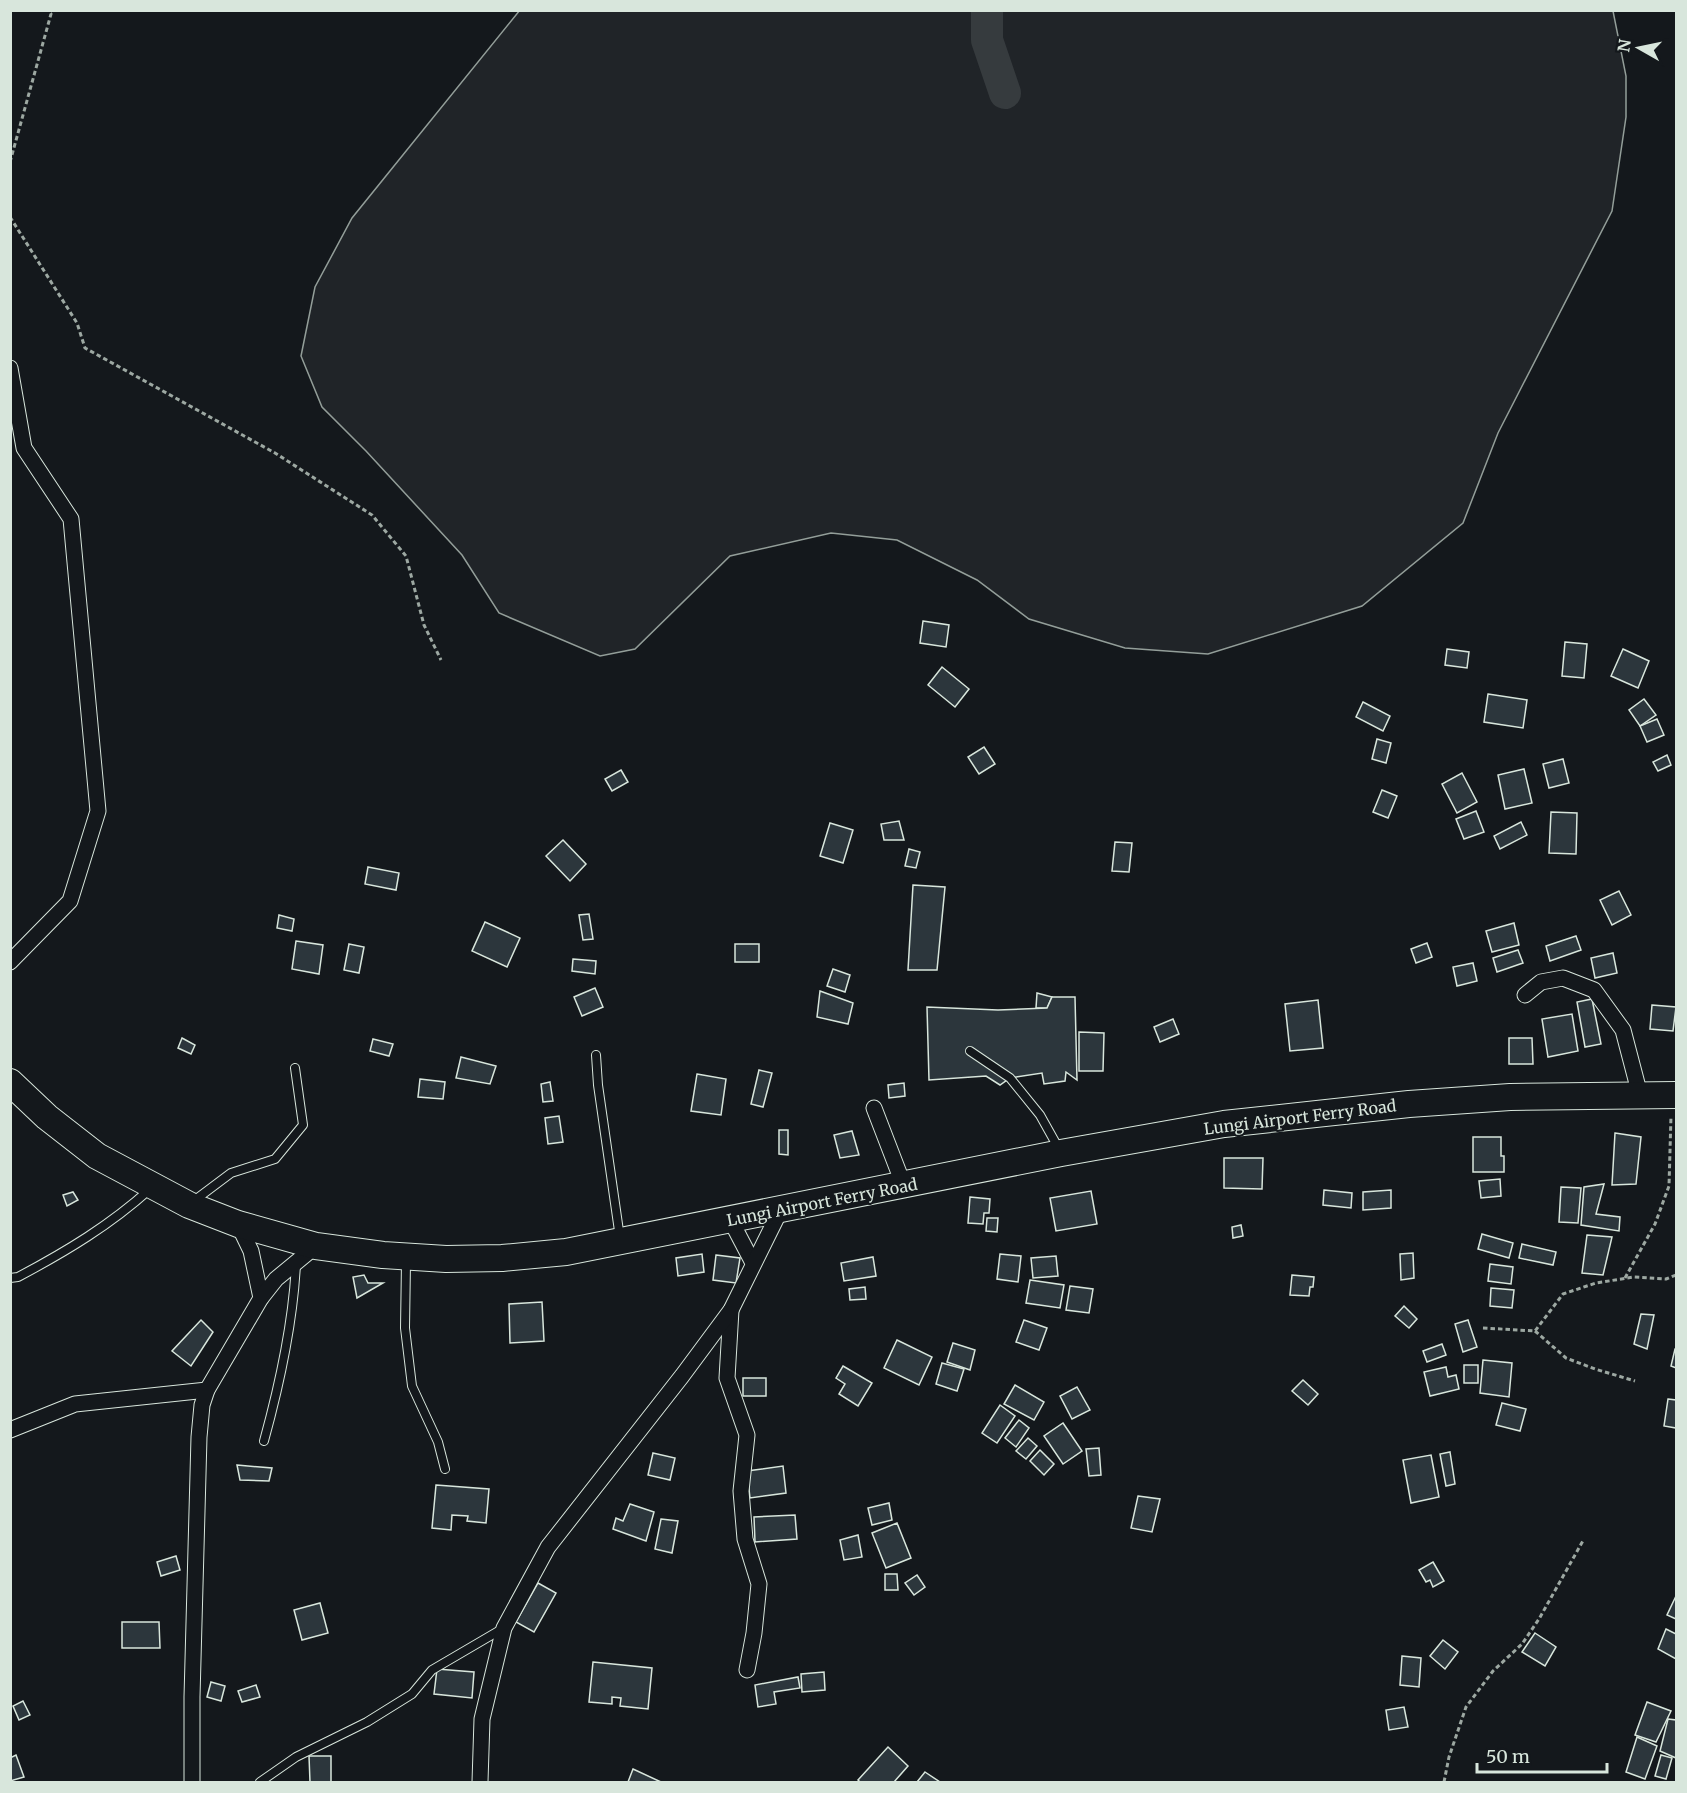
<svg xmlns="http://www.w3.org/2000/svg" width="1687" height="1793" font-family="Merriweather,serif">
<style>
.green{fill:#202428;stroke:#939e99;stroke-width:1.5}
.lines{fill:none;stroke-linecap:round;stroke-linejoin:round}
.river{stroke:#363b3e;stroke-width:32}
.building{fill:#2c363c;stroke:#d8e6dc;stroke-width:1.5}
.service-casing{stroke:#d8e6dc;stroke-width:10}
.minor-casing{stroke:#d8e6dc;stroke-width:17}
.primary-casing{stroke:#d8e6dc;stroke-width:28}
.path{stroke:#9da8a2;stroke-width:3;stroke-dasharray:4.5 3;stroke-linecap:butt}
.service{stroke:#14181c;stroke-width:8}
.minor{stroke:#14181c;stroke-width:15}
.primary{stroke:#14181c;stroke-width:26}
.labels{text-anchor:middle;stroke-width:4.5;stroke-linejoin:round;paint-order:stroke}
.street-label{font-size:16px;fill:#d8e6dc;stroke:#14181c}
</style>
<rect width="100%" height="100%" fill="#14181c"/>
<polygon class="green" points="520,10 1613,11 1626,76 1626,117 1612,211 1498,433 1463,523 1362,606 1208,654 1125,648 1029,619 977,580 897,540 831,533 730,556 635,649 600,656 499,613 462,555 366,451 322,407 301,356 315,287 352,218"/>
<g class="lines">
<polyline class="river" points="987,10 987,40 1005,93"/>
</g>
<g class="building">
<polygon points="923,621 949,625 946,647 920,643"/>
<polygon points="1565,642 1587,644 1584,678 1562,676"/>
<polygon points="1447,649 1469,652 1467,668 1445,665"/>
<polygon points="1623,649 1649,661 1638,688 1611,676"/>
<polygon points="942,667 969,689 955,707 928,685"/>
<polygon points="1488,694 1527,700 1523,728 1484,722"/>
<polygon points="1644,699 1656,715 1640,726 1629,710"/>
<polygon points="1363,702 1390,716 1383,731 1356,717"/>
<polygon points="1657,719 1664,735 1647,742 1640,726"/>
<polygon points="1377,739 1391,743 1386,763 1372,759"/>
<polygon points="984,747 995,764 979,774 968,757"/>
<polygon points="1667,755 1671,765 1658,771 1653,762"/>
<polygon points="1563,759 1569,783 1549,788 1543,764"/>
<polygon points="1524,769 1532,803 1505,809 1498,775"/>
<polygon points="621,770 628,782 612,791 605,779"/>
<polygon points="1462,773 1477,802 1457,813 1442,784"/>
<polygon points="1382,790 1397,796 1388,818 1373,812"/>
<polygon points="1476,811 1484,832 1464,839 1456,819"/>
<polygon points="1551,812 1577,813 1576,854 1549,853"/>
<polygon points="899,821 904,840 884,840 881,824"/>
<polygon points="1521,822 1527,835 1500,849 1494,836"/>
<polygon points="830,823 853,830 843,863 820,856"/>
<polygon points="563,840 586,864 570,881 546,856"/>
<polygon points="1115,842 1132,843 1129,872 1112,871"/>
<polygon points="909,849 920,852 916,868 905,866"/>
<polygon points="368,867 399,873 396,890 365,884"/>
<polygon points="913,885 945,887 937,970 908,970"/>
<polygon points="1619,891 1631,915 1612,925 1600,900"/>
<polygon points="589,914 593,939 583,940 579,915"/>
<polygon points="279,915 294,919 292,931 277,928"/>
<polygon points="485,922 520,938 507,967 472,951"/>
<polygon points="1514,923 1519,945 1492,952 1486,931"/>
<polygon points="1576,936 1581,950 1550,961 1546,946"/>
<polygon points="296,941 323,945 319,974 292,969"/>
<polygon points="1427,943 1432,957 1416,963 1411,949"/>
<polygon points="349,944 364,947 359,973 344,970"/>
<rect x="735" y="944" width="24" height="18"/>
<polygon points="1518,950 1523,963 1497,972 1493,958"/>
<polygon points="1613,953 1617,973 1595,978 1591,958"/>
<polygon points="573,959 596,961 595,974 572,971"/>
<polygon points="1473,963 1477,981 1457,986 1453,967"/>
<polygon points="833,969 850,975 845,992 827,986"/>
<polygon points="595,988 603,1007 582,1016 574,997"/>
<polygon points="820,991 853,1003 848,1024 817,1017"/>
<polygon points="1037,993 1052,997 1047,1008 1036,1008"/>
<polygon points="1052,997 1075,997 1077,1080 1066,1072 1065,1081 1044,1084 1042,1073 1010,1078 1000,1085 986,1076 929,1080 927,1007 998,1010 1047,1008"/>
<polygon points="1592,999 1601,1044 1585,1047 1577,1002"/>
<polygon points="1318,1000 1323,1048 1290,1051 1285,1004"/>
<polygon points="1652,1005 1676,1007 1673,1031 1650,1029"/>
<polygon points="1572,1014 1578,1051 1548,1057 1542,1019"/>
<polygon points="1173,1019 1179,1034 1160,1042 1154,1027"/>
<polygon points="1079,1032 1104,1033 1103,1071 1079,1071"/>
<polygon points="182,1038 195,1045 191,1054 178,1048"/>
<polygon points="1509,1038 1532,1038 1533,1064 1509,1064"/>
<polygon points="373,1039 393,1044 389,1056 370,1051"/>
<polygon points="461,1057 496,1066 490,1084 456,1078"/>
<polygon points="759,1070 772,1073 763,1107 751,1104"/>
<polygon points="697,1074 726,1079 721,1115 691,1111"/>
<polygon points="420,1079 445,1082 443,1099 418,1097"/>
<polygon points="550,1082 553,1101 543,1102 541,1084"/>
<polygon points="904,1083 905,1096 889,1098 888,1085"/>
<polygon points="559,1116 563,1142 548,1144 545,1118"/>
<polygon points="779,1130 788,1130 788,1155 779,1154"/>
<polygon points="852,1131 859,1155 840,1158 834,1135"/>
<polygon points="1615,1133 1641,1137 1636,1184 1612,1185"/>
<polygon points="1473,1137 1501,1137 1501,1156 1504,1156 1504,1172 1473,1172"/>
<polygon points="1224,1158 1263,1158 1262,1189 1224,1188"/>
<polygon points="1500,1179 1501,1196 1481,1198 1479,1181"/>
<polygon points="1604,1184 1596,1214 1620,1217 1619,1231 1581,1225 1584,1187"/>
<polygon points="1561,1187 1581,1188 1578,1223 1559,1222"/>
<polygon points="1324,1190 1352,1193 1351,1208 1323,1205"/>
<polygon points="1391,1190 1391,1208 1363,1210 1363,1192"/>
<polygon points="1091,1191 1097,1224 1056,1231 1050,1198"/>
<polygon points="73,1192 78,1200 67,1206 63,1195"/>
<polygon points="970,1197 990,1199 989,1213 984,1213 983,1224 968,1223"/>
<polygon points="987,1218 998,1218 997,1232 986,1231"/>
<polygon points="1241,1225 1243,1236 1233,1238 1232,1227"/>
<polygon points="1482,1234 1513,1243 1509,1258 1478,1249"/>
<polygon points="1587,1235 1612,1237 1603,1275 1582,1273"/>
<polygon points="1522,1244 1556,1252 1553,1265 1519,1258"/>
<polygon points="1413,1253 1414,1278 1401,1280 1400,1254"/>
<polygon points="702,1254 704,1272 678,1276 676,1258"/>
<polygon points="1000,1254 1021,1256 1018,1282 997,1279"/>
<polygon points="716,1255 740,1258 736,1283 713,1280"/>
<polygon points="1056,1256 1058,1276 1033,1278 1031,1258"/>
<polygon points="873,1257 876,1276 844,1281 841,1263"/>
<polygon points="1490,1264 1513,1267 1511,1284 1488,1281"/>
<polygon points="364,1275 368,1283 383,1283 357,1298 353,1277"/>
<polygon points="1292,1275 1314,1277 1313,1287 1310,1287 1309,1296 1290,1295"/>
<polygon points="1030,1280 1064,1285 1060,1308 1026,1303"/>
<polygon points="1070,1286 1093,1289 1089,1313 1066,1310"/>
<polygon points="865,1287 866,1299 850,1300 849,1289"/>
<polygon points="1491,1288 1514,1290 1512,1308 1490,1306"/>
<polygon points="542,1302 544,1341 510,1343 509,1304"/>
<polygon points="1404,1306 1417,1319 1409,1328 1395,1316"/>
<polygon points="1641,1314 1654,1315 1647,1349 1634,1344"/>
<polygon points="201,1320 213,1332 191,1366 172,1351"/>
<polygon points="1024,1320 1047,1328 1039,1350 1016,1342"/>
<polygon points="1468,1320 1477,1347 1463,1352 1455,1324"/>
<polygon points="897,1340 932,1357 919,1385 884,1368"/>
<polygon points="953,1343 975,1350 970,1370 947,1362"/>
<polygon points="1442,1344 1446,1355 1427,1362 1423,1351"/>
<polygon points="1675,1349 1676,1349 1676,1368 1671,1366"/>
<polygon points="1483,1360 1512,1363 1509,1397 1480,1393"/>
<polygon points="942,1363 964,1369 957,1391 936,1384"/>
<rect x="1464" y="1365" width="14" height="18"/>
<polygon points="843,1366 872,1383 858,1406 839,1394 845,1384 836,1378"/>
<polygon points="1446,1367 1448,1377 1456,1375 1459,1389 1430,1396 1424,1372"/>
<rect x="743" y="1378" width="23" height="18"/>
<polygon points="1303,1380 1318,1394 1308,1405 1292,1391"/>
<polygon points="1015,1385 1044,1402 1034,1420 1004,1404"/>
<polygon points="1077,1387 1090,1410 1072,1419 1060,1396"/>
<polygon points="1668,1399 1676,1400 1676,1428 1664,1426"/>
<polygon points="1502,1403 1526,1409 1520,1431 1496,1425"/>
<polygon points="1000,1405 1015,1416 997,1443 982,1433"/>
<polygon points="1019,1420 1029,1428 1016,1447 1005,1438"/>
<polygon points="1063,1423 1082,1451 1063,1464 1044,1436"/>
<polygon points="1028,1438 1037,1446 1026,1459 1016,1451"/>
<polygon points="1099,1448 1101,1475 1089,1476 1086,1449"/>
<polygon points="1040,1450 1054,1464 1044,1475 1030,1461"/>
<polygon points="1450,1452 1455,1484 1446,1486 1440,1454"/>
<polygon points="653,1453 675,1458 670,1480 648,1475"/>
<polygon points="1431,1455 1439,1497 1411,1503 1403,1460"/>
<polygon points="237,1465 272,1468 269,1481 240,1480"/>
<polygon points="783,1466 786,1493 750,1498 747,1471"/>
<polygon points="436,1485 489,1489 486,1523 467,1521 468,1516 452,1515 451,1530 432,1528"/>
<polygon points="1138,1496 1160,1499 1152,1532 1131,1528"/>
<polygon points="889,1503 892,1520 872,1525 868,1508"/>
<polygon points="630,1504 654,1512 646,1541 613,1529 616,1518 623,1521"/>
<polygon points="795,1515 797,1539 755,1542 754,1517"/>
<polygon points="661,1519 678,1521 672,1553 655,1549"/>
<polygon points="897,1523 911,1558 886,1568 872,1533"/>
<polygon points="858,1535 862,1557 844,1560 840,1540"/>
<polygon points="176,1556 180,1570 161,1576 157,1562"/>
<polygon points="1433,1562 1444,1581 1433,1587 1430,1580 1426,1582 1419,1570"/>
<polygon points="885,1574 897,1574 898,1590 885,1590"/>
<polygon points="917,1575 925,1587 914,1595 905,1583"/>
<polygon points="538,1583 556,1593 534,1632 516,1622"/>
<polygon points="1676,1596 1676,1619 1667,1615"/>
<polygon points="320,1603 328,1633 302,1640 294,1610"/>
<polygon points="122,1622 159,1622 160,1648 122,1648"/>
<polygon points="1666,1629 1676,1634 1676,1659 1658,1649"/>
<polygon points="1535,1633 1556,1647 1545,1666 1522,1652"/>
<polygon points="1443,1640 1458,1652 1445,1669 1430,1656"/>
<polygon points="1402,1656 1421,1658 1419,1687 1400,1685"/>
<polygon points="593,1662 652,1668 648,1709 620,1706 621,1698 612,1697 612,1704 589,1702"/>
<polygon points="437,1669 474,1672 472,1698 434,1694"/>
<polygon points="824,1672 825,1690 802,1692 801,1674"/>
<polygon points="798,1677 800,1688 774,1692 776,1704 758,1707 755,1685"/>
<polygon points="211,1682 225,1686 221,1701 207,1697"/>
<polygon points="256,1685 260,1697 242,1702 238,1691"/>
<polygon points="23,1701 30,1715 19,1720 13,1706"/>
<polygon points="1647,1702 1671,1711 1656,1742 1635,1735"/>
<polygon points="1404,1707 1408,1727 1389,1730 1386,1710"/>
<polygon points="1668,1719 1676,1720 1676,1758 1660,1751"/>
<polygon points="1637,1737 1657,1746 1645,1779 1626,1772"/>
<polygon points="888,1747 908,1766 894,1782 860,1782 858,1780"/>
<polygon points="16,1755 24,1777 10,1781 10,1758"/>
<polygon points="1661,1755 1672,1758 1666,1779 1655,1776"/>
<polygon points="309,1756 331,1756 331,1782 310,1782"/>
<polygon points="633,1769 661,1782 628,1782"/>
<polygon points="925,1772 940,1782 917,1782"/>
</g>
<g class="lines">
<g class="service-casing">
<g id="service">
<polyline points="970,1051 1010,1078 1040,1115 1059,1149"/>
<polyline points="596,1055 598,1085 620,1238"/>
<polyline points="195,1200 231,1173 275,1159 303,1125 295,1068"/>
<polyline points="406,1262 405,1328 412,1386 438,1442 445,1469"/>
<path d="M10 1278 18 1277C67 1251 110 1225 150 1189"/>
<path d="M264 1441C280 1383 293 1324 296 1264"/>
<polyline points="260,1782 296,1757 367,1722 412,1694 432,1670 502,1629"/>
</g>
</g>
<g class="minor-casing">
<g id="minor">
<polyline points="10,368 24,448 71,519 98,811 70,901 10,962"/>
<polyline points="1525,995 1541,982 1563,978 1594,990 1623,1030 1640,1095"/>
<polyline points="874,1108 904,1186"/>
<polyline points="730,1219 753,1263"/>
<polyline points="238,1224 251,1251 261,1298"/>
<polyline points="731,1310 727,1378 747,1435 741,1491 745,1539 759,1584 754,1633 747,1670"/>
<polyline points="10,1430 75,1404 207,1390"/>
<polyline points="192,1782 192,1697 199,1437 202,1405 207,1390 261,1298 276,1279 316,1246"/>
<polyline points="480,1782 482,1719 504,1628 548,1547 682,1376 731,1310 781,1209"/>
</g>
</g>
<g class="primary-casing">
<polyline id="primary" points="10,1082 47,1117 97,1156 189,1205 238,1224 316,1246 383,1255 446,1259 502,1258 566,1252 1061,1153 1224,1124 1409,1104 1510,1097 1676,1095"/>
</g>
<g class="path">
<polyline points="10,162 51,14 48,10"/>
<polyline points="10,217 77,323 85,348 275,453 372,515 406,556 424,625 441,660"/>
<polyline points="1625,1278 1655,1224 1669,1186 1671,1116"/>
<polyline points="1483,1328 1535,1331 1563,1294 1596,1283 1634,1277 1666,1279 1676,1275"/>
<polyline points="1535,1331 1566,1358 1595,1369 1635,1381"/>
<polyline points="1444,1782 1449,1757 1466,1707 1493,1671 1522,1644 1539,1619 1584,1539"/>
</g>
<use href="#service" class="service"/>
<use href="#minor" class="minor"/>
<use href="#primary" class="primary"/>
</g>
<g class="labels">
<g class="street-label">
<text transform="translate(1300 1117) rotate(-7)" y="6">Lungi Airport Ferry Road</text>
<text transform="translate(822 1202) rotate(-11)" y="6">Lungi Airport Ferry Road</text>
</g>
</g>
<rect width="1687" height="1793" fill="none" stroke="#d8e6dc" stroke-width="24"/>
<g transform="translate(1639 48) rotate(279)" stroke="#14181c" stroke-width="4.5" paint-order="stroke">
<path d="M0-4.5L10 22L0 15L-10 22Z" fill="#d8e6dc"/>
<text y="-9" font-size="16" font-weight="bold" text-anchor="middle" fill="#d8e6dc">N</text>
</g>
<path d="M1477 1763v9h130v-9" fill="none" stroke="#d8e6dc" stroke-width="3"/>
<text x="1486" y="1763" font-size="18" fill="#d8e6dc" stroke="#14181c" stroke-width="4.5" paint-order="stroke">50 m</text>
</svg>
